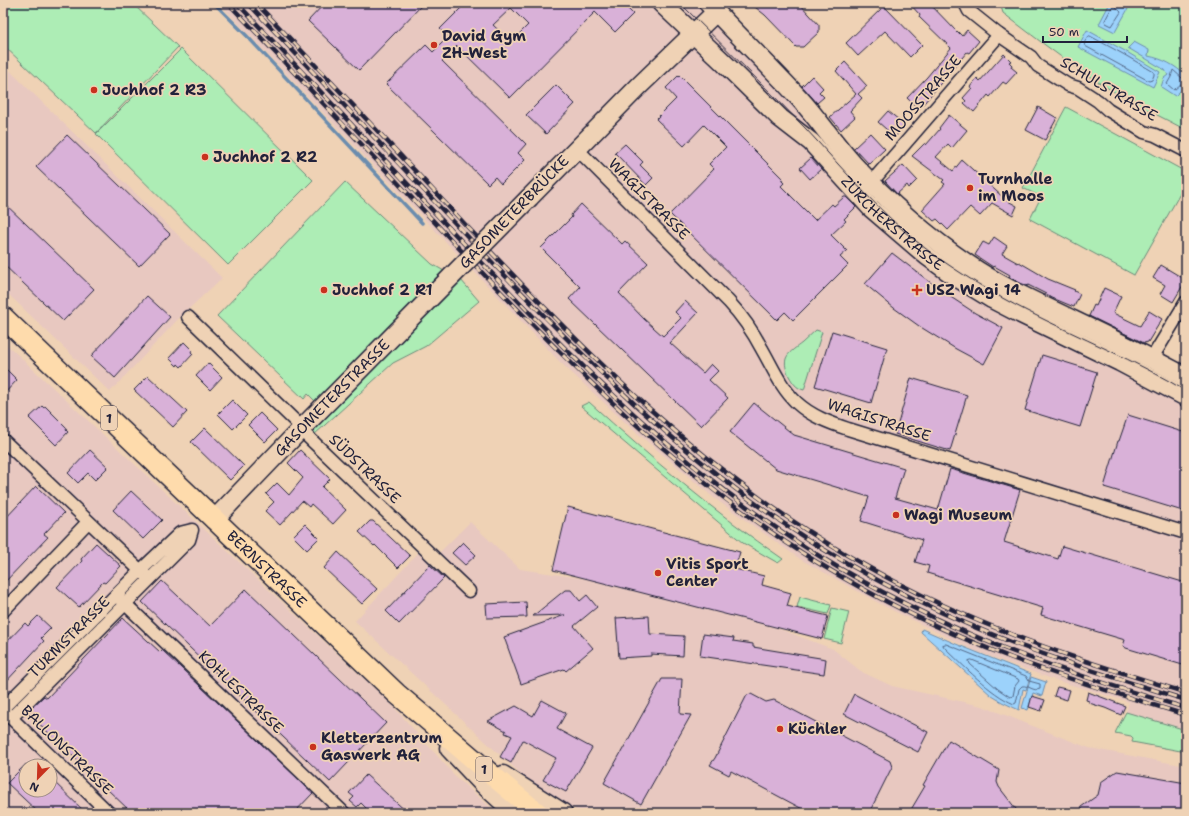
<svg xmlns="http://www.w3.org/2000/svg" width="1189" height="816" font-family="'Shantell Sans',sans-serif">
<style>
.built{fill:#e8c8c0;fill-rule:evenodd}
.green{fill:#adedb5;stroke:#688878}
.water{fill:#9cd2fb;stroke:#6b8cae}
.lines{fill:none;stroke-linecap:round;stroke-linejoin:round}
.shore{stroke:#536888;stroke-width:1}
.stream{stroke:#6b8cae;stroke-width:3.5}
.building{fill:#d9b1d8;stroke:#22223b;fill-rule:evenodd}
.street-casing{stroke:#22223b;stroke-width:15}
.secondary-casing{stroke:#22223b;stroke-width:21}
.primary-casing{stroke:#22223b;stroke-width:23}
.street{stroke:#efd2b5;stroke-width:12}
.secondary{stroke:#efd2b5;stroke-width:18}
.primary{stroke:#fedbac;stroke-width:20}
.tram{stroke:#22223b;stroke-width:1}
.rail-casing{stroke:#22223b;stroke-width:4.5}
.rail{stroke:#efd2b5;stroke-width:3;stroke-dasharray:9;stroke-linecap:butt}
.secondary-bridge-casing{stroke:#22223b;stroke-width:21;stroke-linecap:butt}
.secondary-bridge{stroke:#efd2b5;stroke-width:18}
.poi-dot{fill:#c8321e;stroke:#efd2b5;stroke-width:1.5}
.labels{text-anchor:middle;stroke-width:3.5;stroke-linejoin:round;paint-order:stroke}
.shield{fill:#efd2b5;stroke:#605760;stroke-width:1}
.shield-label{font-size:14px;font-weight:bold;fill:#22223b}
.poi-label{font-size:15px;font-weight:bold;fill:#22223b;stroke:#efd2b5;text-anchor:start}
.street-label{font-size:15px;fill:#22223b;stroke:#efd2b5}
</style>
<rect width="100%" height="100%" fill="#efd2b5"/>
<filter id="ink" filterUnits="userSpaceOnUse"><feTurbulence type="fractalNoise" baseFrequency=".025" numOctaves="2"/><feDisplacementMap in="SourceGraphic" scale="8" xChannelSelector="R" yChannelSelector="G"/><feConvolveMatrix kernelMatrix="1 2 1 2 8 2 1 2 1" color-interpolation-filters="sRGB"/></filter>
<g filter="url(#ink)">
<g class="built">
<polygon points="219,3 718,3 910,211 961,250 1161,354 1186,370 1186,730 1126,712 1129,702 1055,680 973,650 884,606 800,559 714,498 630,427 560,362"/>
<polygon points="3,64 222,278 181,316 110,392 3,289"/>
<path d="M3 341 392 705 457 778 497 813H3ZM26 766H50V790H26Z"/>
<polygon points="470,522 520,569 607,582 774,627 833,649 862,672 892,686 982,706 1089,748 1186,766 1186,813 771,813 758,807 755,813 583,813 537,789 355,621 419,552 439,553"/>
</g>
<g class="green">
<polygon points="3,3 132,3 178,47 96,133 3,45"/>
<path d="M1000 3H1186V130C1164 118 1142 108 1121 96 1079 72 1041 42 1003 13Z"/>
<polygon points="181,49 313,180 228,265 96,134"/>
<polygon points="1066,107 1186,172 1186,183 1134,275 1030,219 1041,197 1023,188"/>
<polygon points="345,182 432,264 444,271 315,401 308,394 304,399 217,316"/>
<polygon points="461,280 479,301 426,346 393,363 314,435 312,432"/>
<path d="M816 330 822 332 804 390C796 388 793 383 789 376 780 357 789 353 802 343 807 339 811 334 816 330Z"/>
<path d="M589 402C651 458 714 512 783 559L778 563 743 543 581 406Z"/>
<polygon points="800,597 831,605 828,614 797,607"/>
<polygon points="832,608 849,612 841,643 824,639"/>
<polygon points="1126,712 1186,730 1186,752 1132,742 1133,738 1131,736 1115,733"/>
</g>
<g class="water">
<polygon points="1110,3 1116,3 1128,9 1115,32 1099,24"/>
<polygon points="1087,30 1125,51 1160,72 1153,87 1078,47"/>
<path d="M1134 42 1149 50 1148 56C1163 59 1175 65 1186 76V85L1175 96 1161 87 1164 78 1168 75 1165 70 1128 48Z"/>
<polygon points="922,629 956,644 1031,674 1026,690 1023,689 1019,710 1002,702 992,696 921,632"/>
<polygon points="1031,677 1046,682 1042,696 1033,693 1028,710 1022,708"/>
</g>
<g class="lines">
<g class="shore">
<polygon points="1113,6 1115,6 1121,12 1112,26 1106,23 1105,21"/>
<polygon points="1090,36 1123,54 1154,72 1154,75 1152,80 1149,81 1085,46 1084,43 1088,37"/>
<polyline points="1186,78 1182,78 1173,70 1171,77 1167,84 1174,90 1182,83 1186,83"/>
<path d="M946 644 1026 676 1029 681 1040 684V689C1033 692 1029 685 1022 686L1019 689 1016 703 1014 704C990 694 963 665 944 647L943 645Z"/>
<polygon points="972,660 1018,679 1019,681 1015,686 1013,696 1010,697 998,689 970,664 969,661"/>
</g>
<polyline class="stream" points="214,3 246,35 422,223"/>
</g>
<g class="building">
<polygon points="325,3 424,3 359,70 308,21"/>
<path d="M466 3H622L633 14 615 32 595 12 510 98 457 46 442 61 526 144 518 153 525 160 501 184 495 177 488 184 386 84 426 45 433 52 448 37 440 29ZM511 8 528 25 511 42 493 25Z"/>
<polygon points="750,3 799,3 819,25 819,32 803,47 796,47 765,15"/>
<polygon points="909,3 929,3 957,32 957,31 962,36 967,30 979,41 969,53 967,52 919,109 907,98 927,77 951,48 919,17 920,15"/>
<polygon points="884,6 922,45 910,57 885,31 858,56 846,43"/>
<polygon points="1004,54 1011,61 1009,62 1012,65 1011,67 1017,72 1006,84 1003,82 990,97 988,95 974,112 964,103 966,101 963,98 972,88 970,87 977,78 980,81"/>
<polygon points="845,62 867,86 858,94 862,98 850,111 855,117 841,130 830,117 856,94 836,71"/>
<polygon points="679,75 783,179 781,180 784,183 781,186 815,220 832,204 834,206 844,197 846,197 856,207 844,219 846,221 831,235 847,251 840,257 848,265 793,320 785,312 777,320 670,214 714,169 709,164 726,147 704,125 684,146 656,119 676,99 666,88"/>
<polygon points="812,76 823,88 819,92 824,97 817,103 802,86"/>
<polygon points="556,85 575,104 546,134 526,115"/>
<polygon points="1038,107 1057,118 1045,140 1026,130"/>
<polygon points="888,111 905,125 895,137 878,122"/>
<polygon points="949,115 967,130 952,148 948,144 936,157 953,171 962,160 1006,200 1017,206 1013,215 992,203 980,216 970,207 948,230 937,219 934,221 922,210 945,184 942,182 944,180 912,156 925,143 926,145 940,129 939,128"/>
<polygon points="870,133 885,149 869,164 854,148"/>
<polygon points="67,135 170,234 139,266 36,167"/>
<polygon points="625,144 643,162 640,165 653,178 646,185 615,153"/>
<polygon points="811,158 821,169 810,179 800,168"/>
<polygon points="903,165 917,180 909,188 907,185 897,194 885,181"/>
<polygon points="3,202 94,289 63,321 3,264"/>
<polygon points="581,204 622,244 625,241 648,263 619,293 644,319 663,336 681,318 675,312 685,301 698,313 670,343 703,373 711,364 718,371 709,380 728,398 701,426 569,299 580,287 541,248 572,217 571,215"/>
<polygon points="994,237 1007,246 1002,254 1018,263 1019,262 1048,279 1075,290 1074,291 1080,294 1074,307 1050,297 1050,296 1028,285 1028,286 1020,283 1009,277 1010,275 994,266 993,267 975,255 983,242 989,245"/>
<polygon points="892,253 943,292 975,313 1003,328 984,364 956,349 919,326 894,308 865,284"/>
<polygon points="1161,265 1186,280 1173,302 1160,294 1165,285 1153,278"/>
<polygon points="1104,288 1121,296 1113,313 1140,326 1149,311 1162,319 1148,342 1144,343 1089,316 1094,305 1096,306"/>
<polygon points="147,296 170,317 115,378 91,356"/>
<polygon points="832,331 887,348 871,403 815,386"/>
<polygon points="184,342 192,350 191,352 193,354 181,367 178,364 177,366 169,358"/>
<polygon points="1042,355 1097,372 1080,427 1025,410"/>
<polygon points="208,363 222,377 210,390 196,376"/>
<polygon points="3,366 17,380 3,395"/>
<polygon points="148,376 187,412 173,427 134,390"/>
<polygon points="911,378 967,395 950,451 895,434"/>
<polygon points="232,400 247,415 233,429 218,414"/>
<polygon points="754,403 794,435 904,468 895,498 938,510 950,469 957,471 1020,490 1004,542 1058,559 1062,546 1186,583 1186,666 1126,648 1123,646 1125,640 1041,615 1043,608 927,573 929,566 915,562 922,540 861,521 869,497 776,469 730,432"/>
<polygon points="42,406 44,408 45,406 67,428 66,430 68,432 56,445 29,418"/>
<polygon points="260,413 277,430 265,442 248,425"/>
<polygon points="1128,415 1186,433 1186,512 1104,487 1118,441 1119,441"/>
<polygon points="205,428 244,466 230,480 191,442"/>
<polygon points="90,450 108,467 95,480 88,473 78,483 68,473"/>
<polygon points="300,450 330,479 322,487 346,510 333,524 311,504 309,507 302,501 280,525 265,511 274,502 266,494 277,483 289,495 303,478 288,463"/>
<polygon points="36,486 64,513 44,534 48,537 3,584 3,521"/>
<polygon points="131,491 162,520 143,539 113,510"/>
<polygon points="568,507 740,552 735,569 764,576 762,585 791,593 787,606 828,616 822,639 553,570"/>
<polygon points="370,521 373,521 410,556 398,568 375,545 374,546 359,532"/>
<polygon points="305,524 319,538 307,550 293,536"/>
<polygon points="463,542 476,555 465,565 452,553"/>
<polygon points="96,543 121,566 105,583 103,582 79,607 57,587 82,561 81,559"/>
<polygon points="338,552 377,589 362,604 324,568"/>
<polygon points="430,565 444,578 399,624 386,611"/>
<polygon points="162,581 210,626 246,589 386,723 330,782 142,602"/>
<polygon points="565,590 571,590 580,601 587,595 597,607 574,626 593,648 566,671 564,669 521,684 504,637 565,615 533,616"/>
<polygon points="526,602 527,617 487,618 486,604"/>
<polygon points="38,616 51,628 41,638 44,641 3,685 3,646 25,623 28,626"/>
<polygon points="649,616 650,634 684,636 683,656 651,654 651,656 619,658 616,618"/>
<polygon points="123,618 160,652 162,650 313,793 294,813 132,813 27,712 44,696 47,698"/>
<polygon points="703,634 734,638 733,641 753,644 753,647 826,659 824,674 700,656"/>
<polygon points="662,679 682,679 680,714 691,715 641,804 604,783"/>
<polygon points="1057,687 1070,690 1067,700 1054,696"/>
<polygon points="1088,692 1125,706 1121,715 1105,708 1089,703 1089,701 1086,700"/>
<polygon points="751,694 766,702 774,700 890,761 892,767 869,813 810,813 731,771 729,775 710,765 715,758 747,695"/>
<polygon points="854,694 928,732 918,752 844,714"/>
<polygon points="1032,696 1045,700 1041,711 1029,707"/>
<polygon points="542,700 566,713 557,729 592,748 566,792 543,780 556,758 523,740 511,763 500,757 512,736 505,733 506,731 488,721 516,706 533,716"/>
<polygon points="949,740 999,770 997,782 999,787 1019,813 909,813 925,786 923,785"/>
<polygon points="26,764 26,790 50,790 50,778 86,813 39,813 7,783"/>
<polygon points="1117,771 1186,783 1186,813 1085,813 1081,807 1098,795 1101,782"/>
<polygon points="366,775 408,813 371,813 361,803 357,807 350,801 354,797 349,793"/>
</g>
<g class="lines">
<g class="street-casing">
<g id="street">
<polyline points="965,3 969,11 999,35 1031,57 1038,66 1068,85 1078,88 1098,101 1108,110 1144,132 1155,135 1186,151"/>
<path d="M577 149 729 302C742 316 753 332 762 349 773 368 781 388 797 403 811 416 830 423 848 429L1186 533"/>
<polyline points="870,182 876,177 999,35"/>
<polyline points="188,317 297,423 306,435 469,591"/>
<polyline points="1152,358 1186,302"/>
<polyline points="3,440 146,576"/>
<polyline points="119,598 344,813"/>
<polyline points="3,611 88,522"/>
<polyline points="3,708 140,571 180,533 192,530 189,540 11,718"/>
<polyline points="5,712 109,813"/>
</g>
</g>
<g class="secondary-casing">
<g id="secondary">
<path id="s1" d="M661 3 722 61 780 118 811 142 871 208 927 256 953 275 992 299 1021 314 1120 362 1186 397"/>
<path d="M708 3C738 36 770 66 800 99 819 120 834 143 853 164 888 202 927 236 969 265 1001 287 1038 303 1073 320 1111 338 1149 357 1186 377"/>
<polyline points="530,197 640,85 716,12"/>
<path id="s2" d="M214 520 301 429 452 276"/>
<polyline points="449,748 483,784 515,813"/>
<polyline points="503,775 563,813"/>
</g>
</g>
<g class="primary-casing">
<g id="primary">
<path id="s3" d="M3 317 397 694C444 733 490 775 538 813"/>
</g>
</g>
<use href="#street" class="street"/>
<use href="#secondary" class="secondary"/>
<use href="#primary" class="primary"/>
<path class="tram" d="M680 3C722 45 765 86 806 129 846 172 883 217 930 252 961 274 993 294 1027 311 1080 338 1135 360 1186 391"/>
<g class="rail-casing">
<g id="rail">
<path d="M228 3C310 88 390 175 471 261 577 372 683 479 815 561 877 599 944 632 1012 658 1069 680 1128 697 1186 715"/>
<path d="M237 3C309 79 381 156 453 232 572 359 687 478 839 568 895 600 953 629 1014 652 1070 673 1128 691 1186 708"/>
<path d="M248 3C322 81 395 160 469 238 578 353 688 466 823 549 884 586 949 618 1016 644 1071 665 1129 682 1186 700"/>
<path d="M256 3C330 80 403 158 476 236 588 355 704 472 847 555 896 584 948 609 1001 630 1061 655 1124 673 1186 693"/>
</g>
</g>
<use href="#rail" class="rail"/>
<g class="secondary-bridge-casing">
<polyline id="secondary-bridge" points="452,276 530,197"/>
</g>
<use href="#secondary-bridge" class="secondary-bridge"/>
</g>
</g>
<g class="poi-dot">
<circle cx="434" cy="45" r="4"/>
<circle cx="94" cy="90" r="4"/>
<circle cx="205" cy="157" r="4"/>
<circle cx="970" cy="188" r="4"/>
<circle cx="324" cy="290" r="4"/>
<path d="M915 284h4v4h4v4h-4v4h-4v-4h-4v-4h4z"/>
<circle cx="896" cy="515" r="4"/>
<circle cx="658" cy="573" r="4"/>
<circle cx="780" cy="729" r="4"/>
<circle cx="313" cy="747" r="4"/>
</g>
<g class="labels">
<g class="shield">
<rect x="101" y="406" width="16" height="24" rx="3"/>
<rect x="476" y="757" width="16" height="24" rx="3"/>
</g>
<g class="shield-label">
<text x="109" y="423">1</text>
<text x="484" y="774">1</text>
</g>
<g class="poi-label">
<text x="442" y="41">David Gym<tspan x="442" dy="17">ZH-West</tspan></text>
<text x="102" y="95">Juchhof 2 R3</text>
<text x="213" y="162">Juchhof 2 R2</text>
<text x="978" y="184">Turnhalle<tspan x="978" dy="17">im Moos</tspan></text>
<text x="332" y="295">Juchhof 2 R1</text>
<text x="926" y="295">USZ Wagi 14</text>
<text x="904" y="520">Wagi Museum</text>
<text x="666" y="569">Vitis Sport<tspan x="666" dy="17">Center</tspan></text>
<text x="788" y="734">Küchler</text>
<text x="321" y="743">Kletterzentrum<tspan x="321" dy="17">Gaswerk AG</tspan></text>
</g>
<g class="street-label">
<text transform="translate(1109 89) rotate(31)" y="5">SCHULSTRASSE</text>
<text transform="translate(923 98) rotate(-49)" y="5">MOOSSTRASSE</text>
<text transform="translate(649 199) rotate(45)" y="5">WAGISTRASSE</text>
<text transform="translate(514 212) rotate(-46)" y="5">GASOMETERBRÜCKE</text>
<text dy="5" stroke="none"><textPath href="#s1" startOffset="320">ZÜRCHERSTRASSE</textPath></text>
<text dy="5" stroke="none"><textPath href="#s2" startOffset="170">GASOMETERSTRASSE</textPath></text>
<text transform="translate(879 420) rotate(18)" y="5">WAGISTRASSE</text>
<text transform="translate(365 469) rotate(44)" y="5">SÜDSTRASSE</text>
<text dy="5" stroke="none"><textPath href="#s3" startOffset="365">BERNSTRASSE</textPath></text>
<text transform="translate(69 637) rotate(-45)" y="5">TURMSTRASSE</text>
<text transform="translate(241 692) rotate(44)" y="5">KOHLESTRASSE</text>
<text transform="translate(67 750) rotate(44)" y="5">BALLONSTRASSE</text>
</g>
</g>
<rect width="1189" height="816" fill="none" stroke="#efd2b5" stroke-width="16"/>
<rect x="8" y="8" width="1173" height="800" fill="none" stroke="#22223b" stroke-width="1.5" filter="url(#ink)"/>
<g transform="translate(38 778) rotate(203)"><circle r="19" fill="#efd2b5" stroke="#9d8c84"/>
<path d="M0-3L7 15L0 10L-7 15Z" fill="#c8321e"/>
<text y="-6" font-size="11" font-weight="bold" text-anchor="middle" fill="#22223b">N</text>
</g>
<path d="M1043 36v6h84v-6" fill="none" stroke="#22223b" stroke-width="2"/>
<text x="1049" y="36" font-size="12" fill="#22223b" stroke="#efd2b5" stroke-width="3" paint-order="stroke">50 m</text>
</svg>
